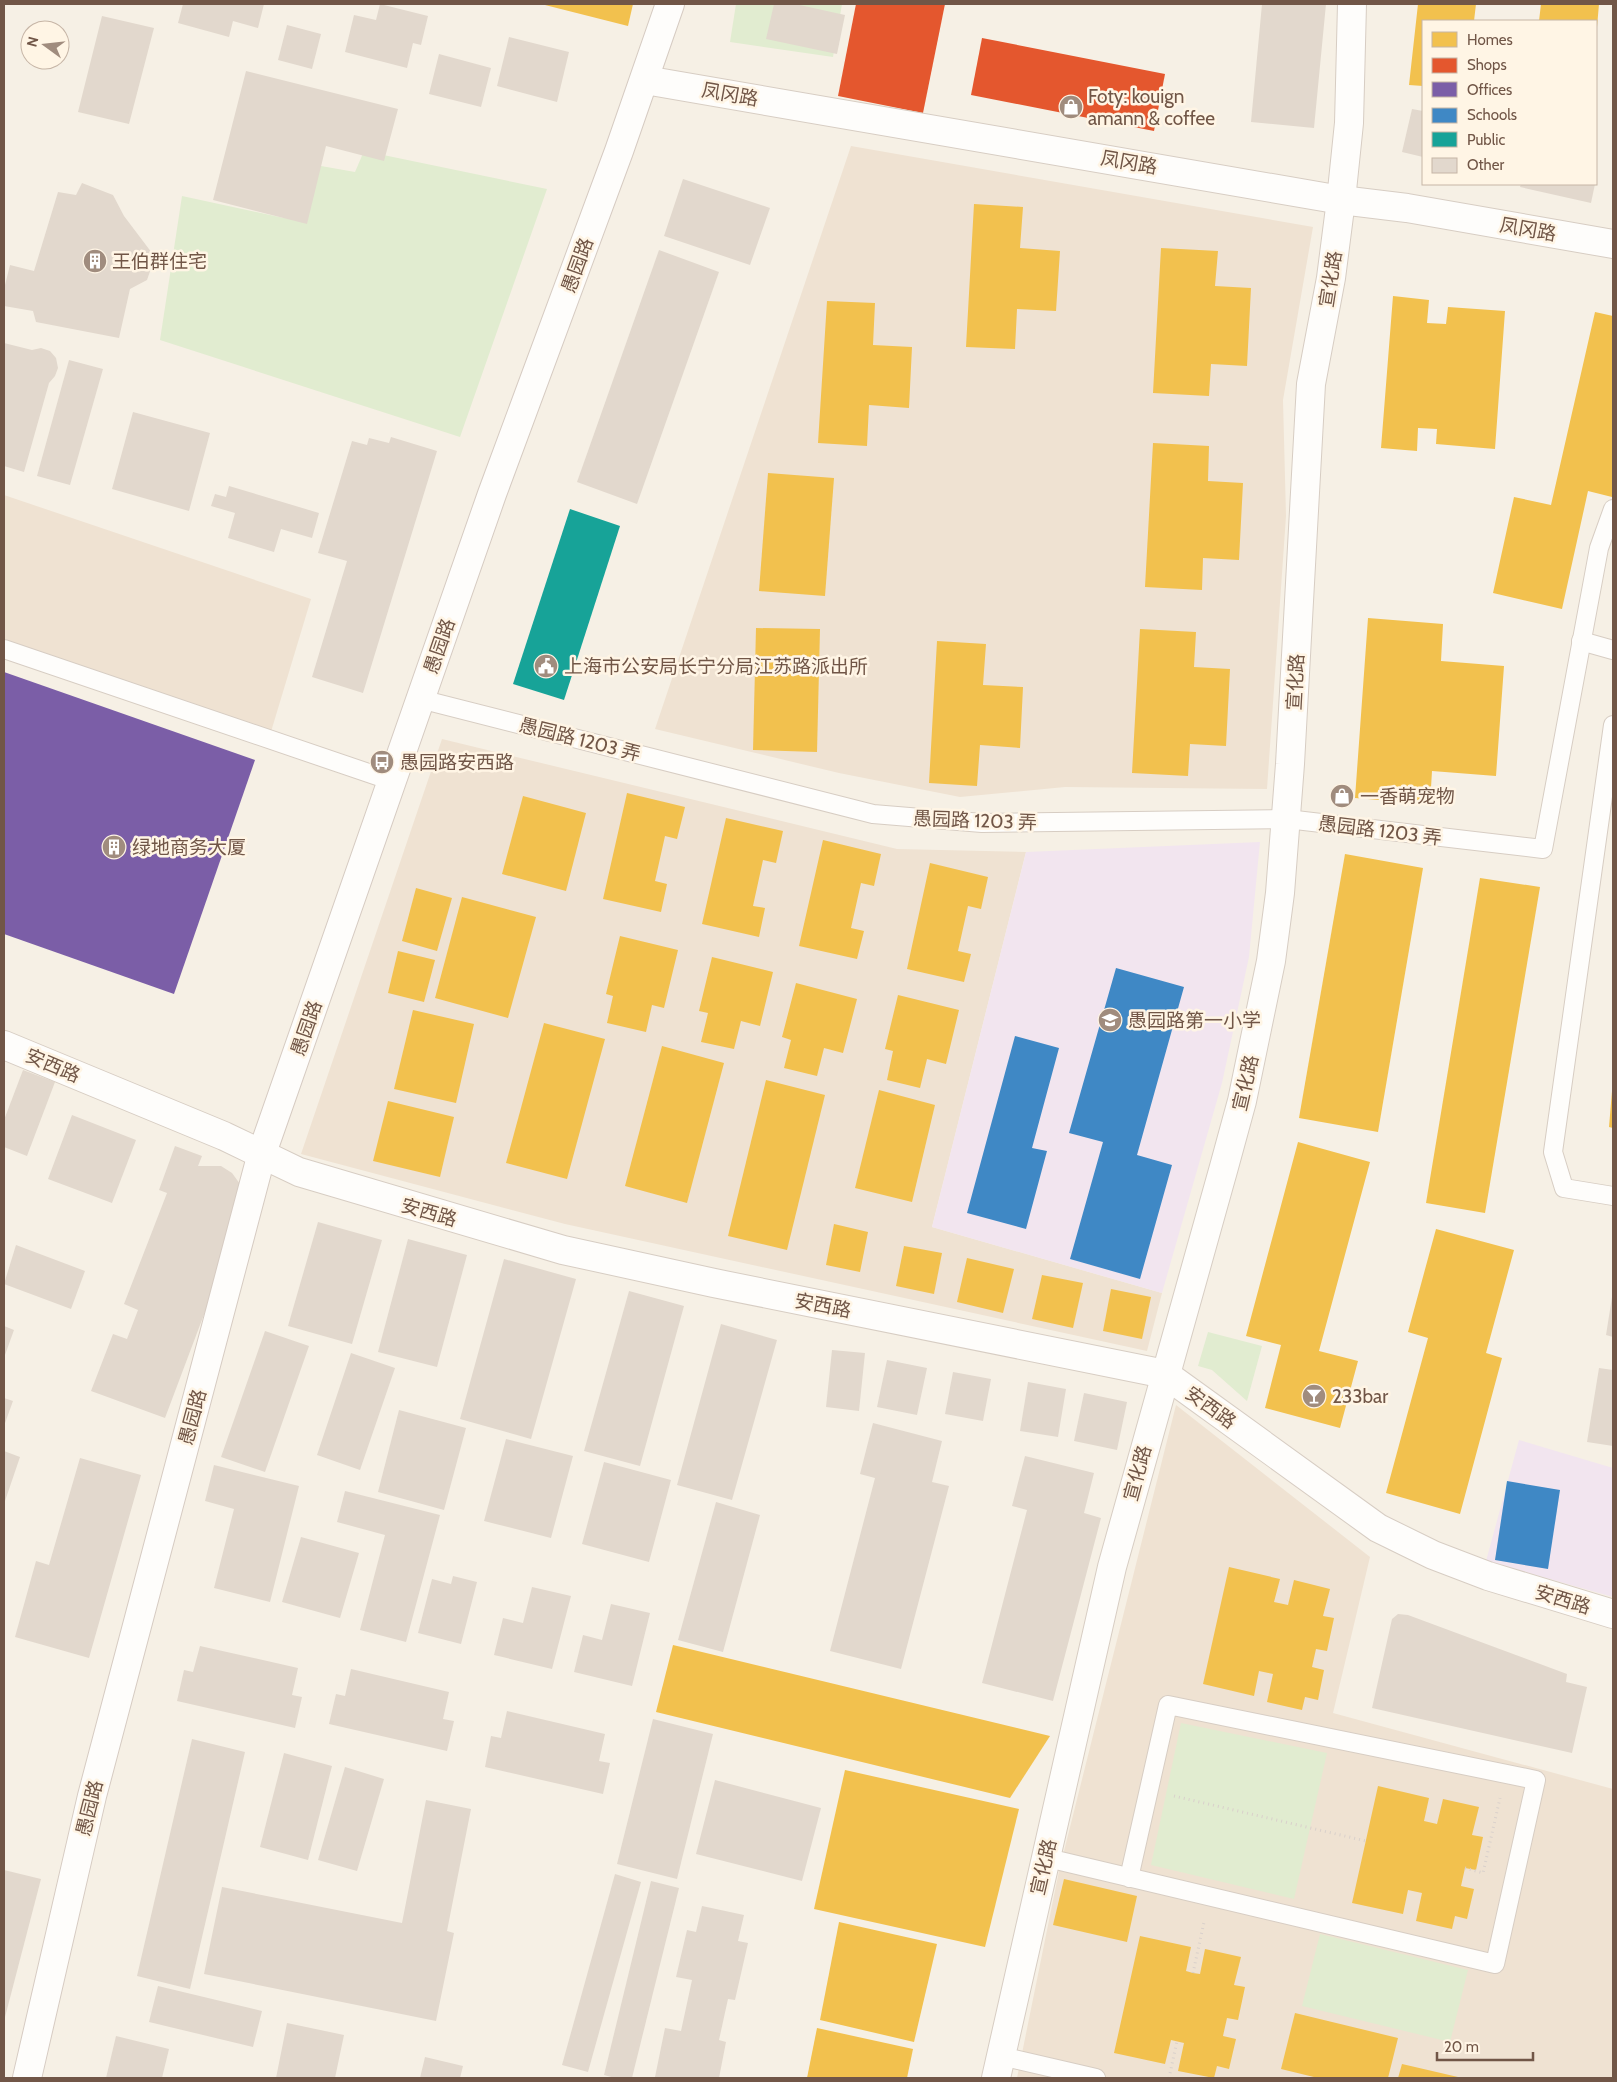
<svg xmlns="http://www.w3.org/2000/svg" width="1617" height="2082" font-family="Cabin,'Noto Sans SC',sans-serif">
<style>
.residential{fill:#efe2d2}
.education{fill:#f2e5ef}
.green{fill:#e1ecd0}
.homes{fill:#f2c14e}
.shops{fill:#e4572e}
.offices{fill:#7b5ea7}
.schools{fill:#3f88c5}
.public{fill:#17a398}
.building{fill:#e2d8cd}
.lines{fill:none;stroke-linecap:round;stroke-linejoin:round}
.service-casing{stroke:#d7cdc3;stroke-width:20}
.minor-casing{stroke:#d7cdc3;stroke-width:30}
.tertiary-casing{stroke:#d7cdc3;stroke-width:30}
.secondary-casing{stroke:#d6cbc2;stroke-width:30}
.path{stroke:#d9d0cb;stroke-width:3;stroke-dasharray:1 4;stroke-linecap:butt}
.service{stroke:#fefdfb;stroke-width:18}
.minor{stroke:#fefdfb;stroke-width:28}
.tertiary{stroke:#fefdfb;stroke-width:28}
.secondary{stroke:#fefdfb;stroke-width:28}
.labels{text-anchor:middle;stroke-width:5;stroke-linejoin:round;paint-order:stroke}
.street-label{font-size:19px;fill:#715647;stroke:#fff5e5}
.poi-label{font-size:19px;fill:#715647;stroke:#fff5e5;text-anchor:start}
</style>
<rect width="100%" height="100%" fill="#f6f0e5"/>
<g class="residential">
<polygon points="851,146 1313,227 1283,400 1286,516 1267,789 1065,787 960,797 839,773 655,729"/>
<polygon points="4,495 311,599 270,735 4,640"/>
<polygon points="442,739 897,849 1026,852 932,1227 1162,1293 1147,1351 565,1224 301,1154"/>
<polygon points="1176,1405 1370,1557 1333,1713 1613,1789 1613,2078 1017,2078 1059,1871"/>
</g>
<g class="education">
<polygon points="1260,842 1249,957 1222,1083 1162,1293 932,1227 1026,852"/>
<polygon points="1519,1440 1613,1468 1613,1597 1486,1561"/>
</g>
<g class="green">
<polygon points="736,4 842,4 833,57 730,42"/>
<polygon points="364,151 547,189 460,437 160,340 182,196 284,218 304,163 355,172"/>
<polygon points="1208,1332 1262,1346 1247,1401 1212,1370 1198,1366"/>
<polygon points="1181,1723 1327,1753 1294,1899 1151,1865"/>
<polygon points="1320,1934 1468,1970 1450,2042 1302,2006"/>
</g>
<g class="homes">
<polygon points="541,4 633,4 628,26"/>
<polygon points="1418,4 1476,4 1474,21 1423,21 1423,86 1409,85"/>
<polygon points="1541,4 1599,4 1597,27 1596,21 1539,21"/>
<polygon points="974,204 1023,207 1020,248 1060,251 1056,311 1017,309 1015,349 966,347"/>
<polygon points="1161,248 1218,251 1215,286 1251,288 1247,366 1211,364 1209,396 1153,393"/>
<polygon points="1393,296 1429,300 1427,323 1446,324 1448,307 1505,311 1495,449 1436,444 1437,429 1418,428 1417,451 1381,448"/>
<polygon points="827,301 875,303 873,345 912,347 909,408 869,405 867,446 818,443"/>
<polygon points="1595,312 1613,316 1612,497 1588,491 1562,609 1493,593 1514,497 1551,505"/>
<polygon points="1153,443 1209,446 1208,481 1243,483 1239,560 1203,558 1202,590 1145,587"/>
<polygon points="768,473 834,478 825,596 759,591"/>
<polygon points="1368,618 1443,624 1441,661 1504,666 1496,776 1432,771 1430,804 1355,798"/>
<polygon points="756,628 820,629 817,752 753,750"/>
<polygon points="1140,629 1196,632 1194,667 1230,669 1226,746 1190,744 1188,776 1132,773"/>
<polygon points="937,641 986,644 983,685 1023,687 1020,748 980,745 977,786 929,783"/>
<polygon points="627,793 685,807 677,839 665,836 655,881 667,884 661,912 603,899"/>
<polygon points="523,796 586,813 566,891 502,874"/>
<polygon points="726,818 783,831 776,863 763,860 753,906 765,908 759,937 702,924"/>
<polygon points="823,840 881,854 874,886 861,883 851,928 864,931 857,959 799,946"/>
<polygon points="1345,854 1423,868 1378,1132 1299,1118"/>
<polygon points="930,863 988,877 981,909 968,906 958,951 971,954 964,982 907,969"/>
<polygon points="1480,878 1540,887 1485,1213 1426,1203"/>
<polygon points="416,888 452,898 437,951 402,941"/>
<polygon points="462,897 536,917 508,1018 435,998"/>
<polygon points="620,936 678,950 664,1008 652,1005 646,1032 607,1023 613,996 606,994"/>
<polygon points="398,951 435,960 424,1002 388,993"/>
<polygon points="712,957 773,972 760,1026 741,1021 734,1049 701,1042 708,1013 699,1011"/>
<polygon points="796,983 857,999 843,1053 824,1048 817,1076 784,1068 791,1040 782,1037"/>
<polygon points="898,995 959,1010 946,1064 927,1059 920,1088 887,1080 893,1051 885,1049"/>
<polygon points="413,1010 474,1024 456,1103 394,1089"/>
<polygon points="544,1023 605,1039 567,1179 506,1163"/>
<polygon points="662,1046 724,1063 687,1203 625,1186"/>
<polygon points="766,1080 825,1095 787,1250 728,1236"/>
<polygon points="879,1090 935,1105 912,1202 855,1188"/>
<polygon points="1612,1091 1613,1091 1613,1128 1609,1127"/>
<polygon points="388,1101 454,1117 440,1177 373,1161"/>
<polygon points="1298,1142 1370,1162 1319,1351 1358,1361 1340,1428 1265,1408 1281,1345 1246,1336"/>
<polygon points="834,1224 868,1232 860,1272 826,1265"/>
<polygon points="1436,1229 1514,1250 1486,1353 1502,1358 1460,1514 1386,1493 1428,1338 1408,1332"/>
<polygon points="904,1246 942,1253 934,1294 896,1286"/>
<polygon points="967,1258 1014,1269 1003,1313 957,1302"/>
<polygon points="1042,1275 1083,1283 1073,1328 1032,1319"/>
<polygon points="1111,1289 1151,1297 1142,1339 1103,1331"/>
<polygon points="1229,1567 1280,1579 1274,1602 1288,1605 1294,1580 1330,1589 1323,1616 1334,1618 1327,1651 1316,1649 1312,1667 1324,1670 1318,1700 1305,1697 1302,1710 1267,1702 1273,1674 1259,1671 1254,1696 1203,1684"/>
<polygon points="673,1645 1050,1736 1010,1798 656,1712"/>
<polygon points="845,1770 1019,1809 985,1947 814,1909"/>
<polygon points="1378,1786 1429,1798 1424,1821 1437,1824 1443,1799 1479,1807 1472,1835 1483,1837 1476,1870 1465,1868 1461,1886 1474,1889 1467,1919 1455,1916 1452,1929 1416,1921 1422,1893 1408,1890 1403,1914 1352,1903"/>
<polygon points="1064,1879 1137,1896 1127,1942 1053,1925"/>
<polygon points="839,1922 937,1944 914,2042 820,2020"/>
<polygon points="1140,1936 1191,1947 1186,1971 1193,1973 1200,1974 1205,1949 1241,1957 1234,1985 1245,1987 1238,2020 1227,2018 1223,2036 1236,2039 1229,2069 1217,2066 1214,2078 1178,2071 1184,2043 1171,2040 1165,2064 1114,2053"/>
<polygon points="1295,2013 1398,2038 1388,2078 1318,2078 1281,2069"/>
<polygon points="817,2028 913,2049 907,2078 807,2078"/>
<polygon points="1402,2064 1458,2077 1458,2078 1398,2078"/>
</g>
<g class="shops">
<polygon points="856,4 945,4 923,113 838,96"/>
<polygon points="982,38 1165,74 1154,131 971,95"/>
</g>
<polygon class="offices" points="4,672 255,760 174,994 4,934"/>
<g class="schools">
<polygon points="1116,968 1184,987 1137,1155 1172,1165 1140,1279 1070,1259 1103,1142 1069,1133"/>
<polygon points="1015,1036 1059,1048 1032,1148 1047,1151 1026,1229 967,1213"/>
<polygon points="1507,1481 1560,1490 1548,1569 1495,1560"/>
</g>
<polygon class="public" points="570,509 620,526 564,700 513,684"/>
<g class="building">
<polygon points="183,4 264,4 258,28 233,21 229,37 178,23"/>
<polygon points="380,4 428,16 421,45 413,43 407,68 345,52 354,15 376,20"/>
<polygon points="774,4 795,4 845,15 837,54 766,39"/>
<polygon points="1262,4 1326,4 1314,128 1251,122"/>
<polygon points="102,16 154,28 129,124 78,112"/>
<polygon points="287,25 321,34 312,69 278,60"/>
<polygon points="509,37 569,52 557,102 497,86"/>
<polygon points="439,54 491,68 481,107 429,94"/>
<polygon points="246,71 398,109 384,161 326,146 307,224 213,200"/>
<polygon points="1412,109 1423,111 1423,157 1402,152"/>
<polygon points="683,179 770,208 750,265 664,236"/>
<polygon points="82,183 113,195 124,216 155,257 147,280 130,289 119,338 36,322 33,311 4,306 4,289 10,265 34,271 58,192 76,195"/>
<polygon points="1521,184 1595,184 1591,203 1520,187"/>
<polygon points="659,250 719,272 637,504 577,482"/>
<polygon points="4,343 32,350 41,348 50,351 56,358 58,368 55,376 49,383 24,472 4,466"/>
<polygon points="69,360 103,369 70,485 37,476"/>
<polygon points="133,412 210,433 189,511 112,489"/>
<polygon points="391,437 437,451 363,693 312,677 347,561 318,553 352,441 367,445 369,438 389,443"/>
<polygon points="229,486 319,513 312,538 281,529 274,552 228,538 235,513 211,506 215,494 226,497"/>
<polygon points="23,1070 55,1082 27,1156 4,1147 4,1120"/>
<polygon points="72,1115 136,1140 112,1203 48,1179"/>
<polygon points="175,1146 202,1156 198,1166 221,1166 232,1173 240,1184 238,1224 165,1418 91,1391 113,1334 127,1339 138,1310 124,1304 167,1193 159,1190"/>
<polygon points="318,1222 382,1240 352,1344 288,1326"/>
<polygon points="408,1239 467,1255 437,1367 378,1352"/>
<polygon points="16,1245 85,1271 71,1309 4,1284"/>
<polygon points="504,1259 576,1279 531,1439 460,1419"/>
<polygon points="629,1291 684,1306 640,1466 584,1451"/>
<polygon points="1612,1297 1613,1297 1613,1337 1606,1335"/>
<polygon points="721,1324 777,1340 732,1500 677,1485"/>
<polygon points="4,1326 14,1330 5,1355 4,1355"/>
<polygon points="265,1331 309,1346 265,1472 221,1457"/>
<polygon points="832,1350 865,1353 859,1411 826,1407"/>
<polygon points="351,1353 395,1368 360,1470 317,1455"/>
<polygon points="887,1360 927,1368 917,1415 877,1407"/>
<polygon points="1599,1368 1613,1370 1613,1446 1587,1442"/>
<polygon points="953,1372 991,1379 983,1421 945,1414"/>
<polygon points="1028,1382 1066,1389 1058,1437 1020,1431"/>
<polygon points="1084,1393 1127,1402 1117,1450 1074,1441"/>
<polygon points="4,1398 13,1401 4,1426"/>
<polygon points="399,1410 466,1428 444,1510 378,1492"/>
<polygon points="873,1423 942,1441 932,1482 949,1486 901,1669 830,1651 875,1478 860,1474"/>
<polygon points="506,1439 573,1456 551,1538 484,1521"/>
<polygon points="4,1451 20,1457 4,1504"/>
<polygon points="1025,1456 1094,1473 1084,1513 1101,1518 1053,1701 982,1683 1027,1510 1012,1506"/>
<polygon points="80,1458 141,1475 89,1658 15,1637 36,1561 49,1565"/>
<polygon points="604,1462 671,1480 649,1562 582,1544"/>
<polygon points="214,1465 299,1486 270,1602 214,1588 234,1509 205,1501"/>
<polygon points="345,1491 440,1515 406,1642 360,1630 385,1535 337,1522"/>
<polygon points="716,1502 760,1515 723,1652 678,1640"/>
<polygon points="301,1537 359,1553 340,1618 282,1602"/>
<polygon points="453,1576 477,1582 461,1644 418,1633 432,1579 451,1584"/>
<polygon points="532,1587 571,1596 552,1669 494,1655 503,1618 523,1623"/>
<polygon points="611,1604 650,1613 632,1686 574,1672 583,1635 602,1640"/>
<polygon points="1398,1614 1408,1615 1567,1674 1566,1682 1587,1687 1572,1753 1372,1708 1392,1619"/>
<polygon points="200,1646 298,1668 292,1695 302,1697 295,1728 177,1701 184,1670 193,1672"/>
<polygon points="351,1669 449,1692 443,1719 454,1721 447,1751 329,1724 336,1694 345,1696"/>
<polygon points="507,1711 605,1734 599,1761 610,1763 603,1794 485,1767 491,1736 501,1738"/>
<polygon points="653,1719 713,1734 677,1879 617,1864"/>
<polygon points="192,1739 245,1752 190,1989 137,1976"/>
<polygon points="284,1753 332,1766 308,1860 260,1847"/>
<polygon points="345,1767 384,1779 357,1871 318,1860"/>
<polygon points="715,1780 821,1808 802,1881 696,1854"/>
<polygon points="426,1800 471,1809 447,1931 454,1933 436,2021 204,1974 222,1887 402,1923"/>
<polygon points="4,1870 41,1879 4,2021"/>
<polygon points="615,1874 641,1882 588,2072 562,2065"/>
<polygon points="651,1881 679,1888 632,2078 615,2078 604,2075"/>
<polygon points="702,1906 744,1915 738,1941 748,1943 735,2000 728,1999 719,2040 726,2042 719,2078 655,2077 665,2028 681,2031 692,1980 676,1977 687,1930 696,1932"/>
<polygon points="158,1986 262,2011 253,2047 149,2022"/>
<polygon points="287,2023 344,2035 335,2078 276,2078"/>
<polygon points="116,2036 169,2049 162,2078 106,2078"/>
<polygon points="425,2057 463,2066 460,2078 420,2078"/>
</g>
<g class="lines">
<g class="service-casing">
<g id="service">
<polyline points="1581,641 1613,650"/>
<polyline points="4,649 392,781"/>
<polyline points="420,699 873,814 982,823 1287,819 1543,849 1599,548 1613,509"/>
<polyline points="1613,725 1553,1152 1564,1188 1613,1196"/>
<polyline points="1045,1857 1056,1860 1495,1964 1536,1780 1168,1705 1129,1878"/>
<polyline points="1001,2056 1096,2078"/>
</g>
</g>
<g class="minor-casing">
<g id="minor">
<polyline points="4,1045 224,1136 299,1172 563,1250 714,1283 1165,1374 1378,1528 1433,1555 1488,1576 1613,1614"/>
<polyline points="996,2078 1112,1567 1224,1167 1242,1101 1271,961 1280,893 1290,764 1311,384 1331,278 1341,200 1349,123 1352,4"/>
</g>
</g>
<g class="tertiary-casing">
<polyline id="tertiary" points="645,80 1341,200 1407,208 1613,244"/>
</g>
<g class="secondary-casing">
<polyline id="secondary" points="27,2078 92,1796 262,1153 492,494 619,151 670,4"/>
</g>
<g class="path">
<polyline points="1174,1796 1366,1841"/>
<polyline points="1465,1868 1483,1873 1500,1798"/>
<polyline points="1193,1973 1204,1922"/>
<polyline points="1169,2078 1177,2041"/>
</g>
<use href="#service" class="service"/>
<use href="#minor" class="minor"/>
<use href="#tertiary" class="tertiary"/>
<use href="#secondary" class="secondary"/>
</g>
<defs>
<g id="shop-disc" transform="scale(1.25)"><circle r="9.5" fill="#a08c7e" stroke="#fff5e5"/><path d="M-5-2.5h2.3a2.7 3.5 0 0 1 5.4 0H5L5.5 6h-11ZM-1.5-2.5h3a1.5 2.3 0 0 0-3 0Z" fill="#fff"/></g>
<g id="building-disc" transform="scale(1.25)"><circle r="9.5" fill="#a08c7e" stroke="#fff5e5"/><path d="M-4-6H4V6H1V3H-1V6H-4ZM-2.5-4.3h1.7v1.8h-1.7ZM.8-4.3h1.7v1.8H.8ZM-2.5-1h1.7V.8h-1.7ZM.8-1h1.7V.8H.8Z" fill="#fff"/></g>
<g id="civic-disc" transform="scale(1.25)"><circle r="9.5" fill="#a08c7e" stroke="#fff5e5"/><path d="M-.6-6.5H3V-4.5H.6V-3L4-1V1h2V6H-6V1h2V-1L-.6-3ZM-1.2 2.5V6h2.4V2.5Z" fill="#fff"/></g>
<g id="bus-disc" transform="scale(1.25)"><circle r="9.5" fill="#a08c7e" stroke="#fff5e5"/><path d="M-5-6H5V4H4V6H2V4H-2V6H-4V4H-5ZM-3.5-4V0h7V-4ZM-3.5 1.2v1.5H-2V1.2ZM2 1.2v1.5H3.5V1.2Z" fill="#fff"/></g>
<g id="school-disc" transform="scale(1.25)"><circle r="9.5" fill="#a08c7e" stroke="#fff5e5"/><path d="M0-5L7-2L0 1L-7-2ZM-4 1L0 2.5L4 1V4Q0 6-4 4Z" fill="#fff"/></g>
<g id="bar-disc" transform="scale(1.25)"><circle r="9.5" fill="#a08c7e" stroke="#fff5e5"/><path d="M-6-5H6L.8 .8V4.5H3.5V6h-7V4.5H-.8V.8Z" fill="#fff"/></g>
</defs>
<g fill-rule="evenodd">
<use href="#shop-disc" x="1071" y="107"/>
<use href="#building-disc" x="95" y="261"/>
<use href="#civic-disc" x="546" y="666"/>
<use href="#bus-disc" x="382" y="762"/>
<use href="#shop-disc" x="1342" y="796"/>
<use href="#building-disc" x="114" y="847"/>
<use href="#school-disc" x="1110" y="1020"/>
<use href="#bar-disc" x="1314" y="1396"/>
</g>
<g class="labels">
<g class="street-label">
<text transform="translate(730 94) rotate(10)" y="7">凤冈路</text>
<text transform="translate(1129 162) rotate(10)" y="7">凤冈路</text>
<text transform="translate(1528 229) rotate(10)" y="7">凤冈路</text>
<text transform="translate(577 265) rotate(-70)" y="7">愚园路</text>
<text transform="translate(1330 279) rotate(-81)" y="7">宣化路</text>
<text transform="translate(439 646) rotate(-71)" y="7">愚园路</text>
<text transform="translate(1295 682) rotate(-87)" y="7">宣化路</text>
<text transform="translate(580 739) rotate(14)" y="7">愚园路 1203 弄</text>
<text transform="translate(975 820) rotate(2)" y="7">愚园路 1203 弄</text>
<text transform="translate(1380 830) rotate(7)" y="7">愚园路 1203 弄</text>
<text transform="translate(306 1028) rotate(-71)" y="7">愚园路</text>
<text transform="translate(53 1065) rotate(23)" y="7">安西路</text>
<text transform="translate(1245 1083) rotate(-77)" y="7">宣化路</text>
<text transform="translate(429 1212) rotate(16)" y="7">安西路</text>
<text transform="translate(823 1305) rotate(11)" y="7">安西路</text>
<text transform="translate(1211 1407) rotate(36)" y="7">安西路</text>
<text transform="translate(192 1417) rotate(-75)" y="7">愚园路</text>
<text transform="translate(1137 1473) rotate(-75)" y="7">宣化路</text>
<text transform="translate(1563 1599) rotate(17)" y="7">安西路</text>
<text transform="translate(89 1808) rotate(-76)" y="7">愚园路</text>
<text transform="translate(1043 1867) rotate(-77)" y="7">宣化路</text>
</g>
<g class="poi-label">
<text x="1088" y="103">Foty: kouign<tspan x="1088" dy="22">amann &amp; coffee</tspan></text>
<text x="112" y="268">王伯群住宅</text>
<text x="564" y="673">上海市公安局长宁分局江苏路派出所</text>
<text x="400" y="769">愚园路安西路</text>
<text x="1360" y="803">一香萌宠物</text>
<text x="132" y="854">绿地商务大厦</text>
<text x="1128" y="1027">愚园路第一小学</text>
<text x="1332" y="1403">233bar</text>
</g>
</g>
<rect width="1617" height="2082" fill="none" stroke="#715647" stroke-width="10"/>
<rect x="1422" y="20" width="175" height="165" fill="#fff5e5" stroke="#c6b5a6"/>
<rect x="1432" y="32" width="25" height="15" fill="#f2c14e" stroke="#c6b5a6"/>
<text x="1467" y="45" font-size="15" fill="#715647">Homes</text>
<rect x="1432" y="58" width="25" height="15" fill="#e4572e" stroke="#c6b5a6"/>
<text x="1467" y="70" font-size="15" fill="#715647">Shops</text>
<rect x="1432" y="82" width="25" height="15" fill="#7b5ea7" stroke="#c6b5a6"/>
<text x="1467" y="95" font-size="15" fill="#715647">Offices</text>
<rect x="1432" y="108" width="25" height="15" fill="#3f88c5" stroke="#c6b5a6"/>
<text x="1467" y="120" font-size="15" fill="#715647">Schools</text>
<rect x="1432" y="132" width="25" height="15" fill="#17a398" stroke="#c6b5a6"/>
<text x="1467" y="145" font-size="15" fill="#715647">Public</text>
<rect x="1432" y="158" width="25" height="15" fill="#e2d8cd" stroke="#c6b5a6"/>
<text x="1467" y="170" font-size="15" fill="#715647">Other</text>
<g transform="translate(45 45) rotate(285)"><circle r="24" fill="#fff5e5" stroke="#c6b5a6"/>
<path d="M0-4L9 19L0 12L-9 19Z" fill="#a08c7e"/>
<text y="-8" font-size="14" font-weight="bold" text-anchor="middle" fill="#715647">N</text>
</g>
<path d="M1437 2052v8h96v-8" fill="none" stroke="#715647" stroke-width="2.5"/>
<text x="1444" y="2052" font-size="15" fill="#715647" stroke="#fff5e5" stroke-width="4" paint-order="stroke">20 m</text>
</svg>
